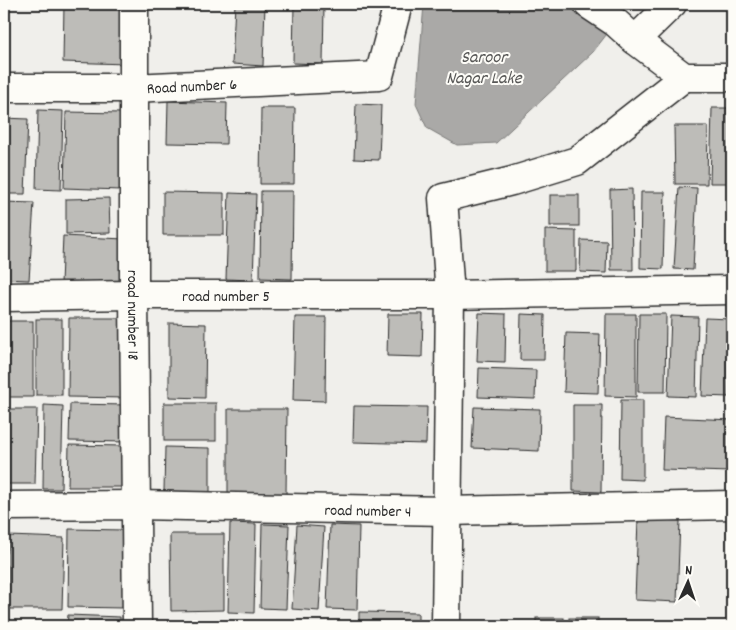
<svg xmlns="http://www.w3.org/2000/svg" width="736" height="630" font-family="Dekko,sans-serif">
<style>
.water{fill:#aaa9a7;stroke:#777775}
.building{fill:#bdbcb8;stroke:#2b2b2b}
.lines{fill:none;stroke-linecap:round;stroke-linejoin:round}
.minor-casing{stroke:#2b2b2b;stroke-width:31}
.minor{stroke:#fdfcf7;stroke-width:28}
.labels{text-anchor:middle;stroke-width:4;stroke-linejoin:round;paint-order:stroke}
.street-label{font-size:16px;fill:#2b2b2b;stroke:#fdfcf7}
.water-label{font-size:18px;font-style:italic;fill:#575756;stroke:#fdfcf7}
</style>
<rect width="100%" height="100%" fill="#f0efeb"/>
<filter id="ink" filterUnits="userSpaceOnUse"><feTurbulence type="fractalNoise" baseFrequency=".02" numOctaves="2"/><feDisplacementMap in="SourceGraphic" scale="10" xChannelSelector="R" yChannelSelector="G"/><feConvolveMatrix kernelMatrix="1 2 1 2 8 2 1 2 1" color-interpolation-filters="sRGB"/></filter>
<g filter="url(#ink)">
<polygon class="water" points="424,4 630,4 593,52 496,143 457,145 427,128 416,104"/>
<g class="building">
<polygon points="64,4 126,4 126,64 63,62"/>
<polygon points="235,4 265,4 263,66 232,64"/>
<polygon points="294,4 324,4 323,64 293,63"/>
<polygon points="168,101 227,103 226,144 167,143"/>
<polygon points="356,104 381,105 379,160 354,159"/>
<polygon points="261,108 295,108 294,184 260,184"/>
<polygon points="712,108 732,108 732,183 710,183"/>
<polygon points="38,110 63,111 61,190 36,189"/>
<polygon points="66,112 122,113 120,190 64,188"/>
<polygon points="4,118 28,119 25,194 4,194"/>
<polygon points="674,126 708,126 707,184 675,184"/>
<polygon points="679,187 697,188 693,270 674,269"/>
<polygon points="632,189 633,270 611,270 610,190"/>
<polygon points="261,191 293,191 292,279 260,278"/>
<polygon points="163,192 224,193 224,235 163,235"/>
<polygon points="641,192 665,192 663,269 640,268"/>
<polygon points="229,193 256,194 253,280 226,279"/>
<rect x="550" y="195" width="29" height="31"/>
<polygon points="109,198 110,233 66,234 66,199"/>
<polygon points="4,202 34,203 29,280 4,279"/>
<polygon points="545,230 576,231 576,271 545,271"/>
<polygon points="63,236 124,239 123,285 61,283"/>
<polygon points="581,240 607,241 606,273 580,272"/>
<polygon points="479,313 506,314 505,362 477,361"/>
<polygon points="388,314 423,314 422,357 387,356"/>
<polygon points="521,314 545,315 544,360 520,360"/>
<polygon points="606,314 636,314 636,397 605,396"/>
<polygon points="639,314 666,314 665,392 638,392"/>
<polygon points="671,316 698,317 696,397 668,396"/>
<polygon points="295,317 326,317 325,401 293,400"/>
<polygon points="69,318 127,318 126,398 68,397"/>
<polygon points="705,318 731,319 729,397 702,396"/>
<rect x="36" y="319" width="26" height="76"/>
<rect x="5" y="321" width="28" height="76"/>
<polygon points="169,323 206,324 205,398 169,397"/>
<polygon points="566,333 600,334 598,393 564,392"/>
<polygon points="479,368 536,370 535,399 478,397"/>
<polygon points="621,400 643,400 643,480 620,479"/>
<rect x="164" y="403" width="52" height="38"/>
<polygon points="70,404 128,405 127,442 69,441"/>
<polygon points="44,405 63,406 61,489 43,489"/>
<polygon points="573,405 602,405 601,492 573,491"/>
<polygon points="354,406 427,407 426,444 353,442"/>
<polygon points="474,407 540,409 539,451 472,448"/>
<polygon points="4,409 37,409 35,484 4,484"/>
<polygon points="228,409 287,409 286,495 228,495"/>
<polygon points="664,417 732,420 732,472 662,470"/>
<polygon points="69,445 123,446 123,487 68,487"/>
<polygon points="165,447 210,448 210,492 164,491"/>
<polygon points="638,519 680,521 677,602 635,600"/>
<polygon points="230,523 256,524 254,613 228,612"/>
<polygon points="262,524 289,525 286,609 260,608"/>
<polygon points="297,525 324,527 319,611 292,609"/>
<polygon points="330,525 359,526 357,610 327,609"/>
<polygon points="69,529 124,530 123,608 68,607"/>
<polygon points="170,534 224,534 224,610 171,611"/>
<polygon points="8,536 64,538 62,609 8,609"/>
<polygon points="359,612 418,613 418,626 359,626"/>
<polygon points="68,615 120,617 120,626 67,626"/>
<rect x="536" y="618" width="28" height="8"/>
<rect x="569" y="618" width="29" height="8"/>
</g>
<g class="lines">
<g class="minor-casing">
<g id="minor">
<path id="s1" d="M134 4V295L137 626"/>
<polyline points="588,4 615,22 635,40 684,77 732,77"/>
<polyline points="635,40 672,4"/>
<path id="s2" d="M4 88H133L379 76 398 4"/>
<path id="s3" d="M4 297 134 295H450L732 290"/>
<path id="s4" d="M4 506 136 505 447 511 732 505"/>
<polyline points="446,626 450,295 443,198 512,181 577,161 684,77"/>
</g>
</g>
<use href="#minor" class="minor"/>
</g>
</g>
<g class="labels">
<g class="street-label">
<text dy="6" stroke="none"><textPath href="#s2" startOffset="188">Road number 6</textPath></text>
<text dy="6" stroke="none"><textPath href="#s3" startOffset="222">road number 5</textPath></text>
<text dy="6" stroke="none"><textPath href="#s1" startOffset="311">road number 18</textPath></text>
<text dy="6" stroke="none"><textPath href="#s4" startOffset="364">road number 4</textPath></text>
</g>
<g class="water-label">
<text x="484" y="62">Saroor<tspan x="484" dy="21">Nagar Lake</tspan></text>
</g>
</g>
<rect width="736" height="630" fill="none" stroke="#fdfcf7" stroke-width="20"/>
<rect x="10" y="10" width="716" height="610" fill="none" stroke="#2b2b2b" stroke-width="2" filter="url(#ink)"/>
<g transform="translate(688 582) rotate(3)" stroke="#fdfcf7" stroke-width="4" paint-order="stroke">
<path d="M0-4L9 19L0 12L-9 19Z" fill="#2b2b2b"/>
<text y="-8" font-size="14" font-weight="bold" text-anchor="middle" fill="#2b2b2b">N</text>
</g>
</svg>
